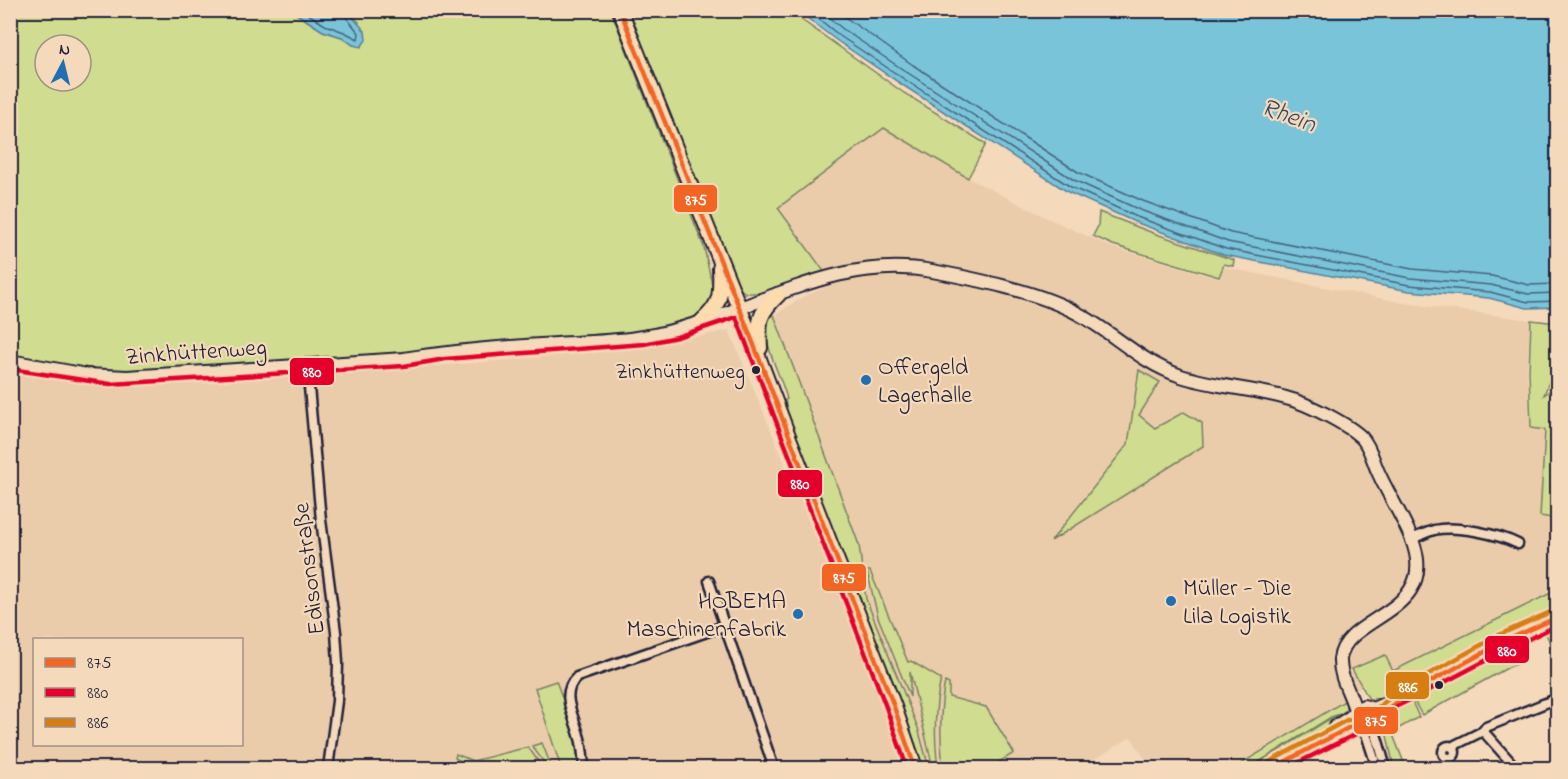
<svg xmlns="http://www.w3.org/2000/svg" width="1568" height="779" font-family="'Indie Flower',sans-serif">
<style>
.built{fill:#eaccaa;fill-rule:evenodd}
.green{fill:#d0dc8f;stroke:#797f65;stroke-width:1.5;fill-rule:evenodd}
.water{fill:#7ac4da;stroke:#57839a;stroke-width:1.5}
.lines{fill:none;stroke-linecap:round;stroke-linejoin:round}
.shore{stroke:#45637b;stroke-width:1.5}
.street-casing{stroke:#22223b;stroke-width:13}
.secondary-casing{stroke:#22223b;stroke-width:16}
.primary-casing{stroke:#22223b;stroke-width:18}
.street{stroke:#f4d9bb;stroke-width:8}
.secondary{stroke:#f4d9bb;stroke-width:12}
.primary{stroke:#fcdcac;stroke-width:14}
.bus-1-casing{stroke:#f4d9bb;stroke-width:9}
.bus-2-casing{stroke:#f4d9bb;stroke-width:9}
.bus-3-casing{stroke:#f4d9bb;stroke-width:9}
.bus-1{stroke:#f26522;stroke-width:4.5}
.bus-2{stroke:#e4002b;stroke-width:4.5}
.bus-3{stroke:#d77e12;stroke-width:4.5}
.bus-dot{fill:#22223b;stroke:#f4d9bb;stroke-width:2}
.poi-dot{fill:#1f6fb2;stroke:#f4d9bb;stroke-width:2}
.labels{text-anchor:middle;stroke-width:4.5;stroke-linejoin:round;paint-order:stroke}
.bus-label{font-size:22px;fill:#22223b;stroke:#f4d9bb;text-anchor:end}
.street-label{font-size:24px;fill:#22223b;stroke:#f4d9bb}
.poi-label{font-size:24px;fill:#22223b;stroke:#f4d9bb;text-anchor:start}
.water-label{font-size:26px;font-style:italic;fill:#384a63;stroke:#f4d9bb}
.line-badge{stroke:#f4d9bb;stroke-width:2}
.badge-label{font-size:16px;text-anchor:middle;font-weight:bold;fill:#fff}
</style>
<rect width="100%" height="100%" fill="#f4d9bb"/>
<filter id="ink" filterUnits="userSpaceOnUse"><feTurbulence type="fractalNoise" baseFrequency=".0167" numOctaves="2"/><feDisplacementMap in="SourceGraphic" scale="12" xChannelSelector="R" yChannelSelector="G"/><feConvolveMatrix kernelMatrix="1 2 1 2 8 2 1 2 1" color-interpolation-filters="sRGB"/></filter>
<g filter="url(#ink)">
<g class="built">
<path d="M884 128 968 178 1045 217 1109 246 1220 279 1223 267 1404 303 1530 320 1527 370 1530 428 1545 431 1540 516 1557 519V590L1392 671 1352 670 1361 686 1346 700 1234 768H1151L1131 737 1080 768H929L918 728 866 599 859 545 774 315 806 295 835 284 778 208ZM867 571H870L908 662 909 695 878 617Z"/>
<path d="M729 330 826 562 905 759 907 768H11V376H33L109 386 133 387 327 375 639 349ZM34 640H242V744H34Z"/>
</g>
<g class="green">
<path d="M10 11H292L323 31 342 37 353 45 359 22 347 11H611L704 247 713 289 712 298 704 313 688 321 644 334H618L598 338 114 373 11 357ZM45 45H81V81H45Z"/>
<polygon points="627,11 789,11 904,93 986,144 968,178 884,128 778,208 826,274 759,293 746,293 740,289 699,194"/>
<polygon points="1099,212 1153,233 1234,260 1233,266 1224,264 1219,277 1113,245 1093,236 1098,226"/>
<path d="M774 315 859 545 866 599 918 728 929 768H921L885 662 879 658 791 432 785 400 787 399C782 377 759 340 769 318Z"/>
<polygon points="1531,320 1557,323 1557,382 1549,382 1544,395 1557,385 1557,519 1540,516 1545,430 1531,428 1529,371"/>
<polygon points="1139,370 1160,382 1139,415 1155,428 1184,412 1202,423 1203,446 1051,541 1128,444"/>
<path d="M867 571H870L908 662 911 661 941 679C934 709 934 738 938 768H933L910 672V697L878 617Z"/>
<polygon points="1557,590 1557,608 1497,636 1379,698 1369,699 1352,669 1385,655 1393,671"/>
<polygon points="1557,627 1557,647 1553,649 1545,632"/>
<polygon points="1515,645 1524,661 1509,667 1422,715 1414,701"/>
<polygon points="556,681 577,737 581,768 561,768 535,688"/>
<path d="M945 682 949 684V697L986 707 1014 753 989 768H943C940 739 939 711 945 682Z"/>
<polygon points="1346,700 1346,710 1340,714 1331,717 1249,768 1234,768"/>
<polygon points="1412,702 1419,717 1392,732 1406,768 1394,768 1384,722 1388,715"/>
<polygon points="1339,715 1337,718 1341,720 1265,768 1251,768 1326,721"/>
<polygon points="542,743 552,768 548,768 532,746"/>
<polygon points="528,747 543,768 475,768 455,758 456,754 473,761"/>
</g>
<g class="water">
<polygon points="292,11 347,11 365,31 366,40 361,47 353,45 342,37 323,31"/>
<polygon points="798,11 1557,11 1557,307 1527,308 1489,298 1409,291 1224,255 1135,222 1068,192 901,84 836,40"/>
</g>
<g class="lines">
<g class="shore">
<polyline points="302,10 325,25 344,32 358,39 359,33 345,16 343,10"/>
<polyline points="808,10 840,36 904,79 1071,187 1137,217 1226,249 1409,285 1490,292 1528,302 1558,301"/>
<polyline points="820,10 844,30 908,73 1074,180 1140,210 1228,242 1410,278 1491,285 1528,294 1558,293"/>
<polyline points="835,10 913,65 1078,172 1143,201 1231,233 1412,269 1492,276 1529,285 1558,284"/>
</g>
<g class="street-casing">
<g id="street">
<polyline points="307,365 321,520 336,632 338,663 337,701 328,768"/>
<path d="M1412 539C1419 536 1427 532 1434 530 1456 525 1498 534 1518 544"/>
<polyline points="709,581 774,768"/>
<polyline points="1374,727 1386,768"/>
<polyline points="1365,731 1377,768"/>
<polyline points="1483,731 1516,768"/>
<circle cx="1449" cy="752" r="6"/>
<polyline points="1453,748 1455,745 1483,731 1486,727 1558,698"/>
<path d="M584 768C583 757 583 746 579 735 574 715 559 694 577 677L724 626"/>
</g>
</g>
<g class="secondary-casing">
<g id="secondary">
<path d="M10 361 87 375 127 377 404 359C455 351 505 347 557 344 585 342 615 342 643 337 742 321 828 252 932 271 975 279 1035 291 1073 311 1113 331 1137 361 1181 376 1215 387 1251 388 1286 398 1306 403 1348 424 1362 438 1371 448 1373 462 1379 474 1389 496 1403 517 1412 540 1441 615 1345 614 1340 659 1339 677 1351 694 1355 710"/>
<polyline points="1373,709 1409,693 1505,641 1558,617"/>
<polyline points="1352,720 1356,728 1365,731 1374,727 1377,717 1382,714"/>
<polyline points="1335,727 1352,716 1355,710 1364,706 1373,709 1377,717"/>
<polyline points="1273,768 1302,751 1355,726"/>
</g>
</g>
<g class="primary-casing">
<g id="primary">
<polyline points="620,10 745,322 790,441 893,704 915,768"/>
<path d="M702 321C722 304 721 293 720 268"/>
<path d="M760 348C758 321 758 314 778 295"/>
</g>
</g>
<use href="#street" class="street"/>
<use href="#secondary" class="secondary"/>
<use href="#primary" class="primary"/>
<g class="bus-1-casing">
<g id="bus-1">
<polyline points="620,10 745,322 893,704 915,768"/>
<polyline points="1273,768 1350,727 1355,726 1365,731 1370,730 1374,727 1377,717 1404,696 1505,641 1558,617"/>
</g>
</g>
<g class="bus-2-casing">
<g id="bus-2">
<polyline points="10,369 110,384 404,366 445,359 644,344 677,337 736,317 886,707 907,768"/>
<path d="M1376 716C1438 688 1496 653 1558 625"/>
<polyline points="1287,768 1358,733"/>
</g>
</g>
<g class="bus-3-casing">
<polyline id="bus-3" points="1269,762 1347,720 1356,719 1367,723 1372,712 1400,690 1501,634 1555,610"/>
</g>
<use href="#bus-1" class="bus-1"/>
<use href="#bus-2" class="bus-2"/>
<use href="#bus-3" class="bus-3"/>
</g>
</g>
<g class="bus-dot">
<circle cx="756" cy="370" r="5"/>
<circle cx="1439" cy="685" r="5"/>
</g>
<g class="poi-dot">
<circle cx="866" cy="380" r="6"/>
<circle cx="1171" cy="601" r="6"/>
<circle cx="798" cy="614" r="6"/>
</g>
<g class="labels">
<g class="bus-label">
<text x="745" y="378">Zinkhüttenweg</text>
</g>
<g class="street-label">
<text transform="translate(196 351) rotate(-4)" y="8">Zinkhüttenweg</text>
<text transform="translate(308 569) rotate(-97)" y="8">Edisonstraße</text>
</g>
<g class="poi-label">
<text x="878" y="374">Offergeld<tspan x="878" dy="28">Lagerhalle</tspan></text>
<text x="1183" y="595">Müller - Die<tspan x="1183" dy="28">Lila Logistik</tspan></text>
<text x="786" y="608" text-anchor="end">HOBEMA<tspan x="786" dy="28">Maschinenfabrik</tspan></text>
</g>
<g class="water-label">
<text transform="translate(1289 114) rotate(20)" y="9">Rhein</text>
</g>
</g>
<g class="line-badge">
<rect x="673" y="184" width="45" height="29" rx="6" fill="#f26522"/>
<rect x="289" y="357" width="46" height="29" rx="6" fill="#e4002b"/>
<rect x="777" y="469" width="46" height="29" rx="6" fill="#e4002b"/>
<rect x="821" y="563" width="46" height="29" rx="6" fill="#f26522"/>
<rect x="1484" y="635" width="46" height="29" rx="6" fill="#e4002b"/>
<rect x="1385" y="671" width="45" height="29" rx="6" fill="#d77e12"/>
<rect x="1353" y="706" width="46" height="29" rx="6" fill="#f26522"/>
</g>
<g class="badge-label">
<text x="696" y="205">875</text>
<text x="312" y="377">880</text>
<text x="800" y="489">880</text>
<text x="844" y="583">875</text>
<text x="1507" y="656">880</text>
<text x="1408" y="692">886</text>
<text x="1376" y="726">875</text>
</g>
<rect width="1568" height="779" fill="none" stroke="#f4d9bb" stroke-width="36"/>
<rect x="18" y="18" width="1532" height="743" fill="none" stroke="#22223b" stroke-width="2" filter="url(#ink)"/>
<rect x="33" y="638" width="210" height="108" fill="#f4d9bb" stroke="#a09088" stroke-width="1.5"/>
<rect x="45" y="658" width="30" height="9" fill="#f26522" stroke="#a09088" stroke-width="1.5"/>
<text x="87" y="668" font-size="18" fill="#22223b">875</text>
<rect x="45" y="688" width="30" height="9" fill="#e4002b" stroke="#a09088" stroke-width="1.5"/>
<text x="87" y="698" font-size="18" fill="#22223b">880</text>
<rect x="45" y="718" width="30" height="9" fill="#d77e12" stroke="#a09088" stroke-width="1.5"/>
<text x="87" y="728" font-size="18" fill="#22223b">886</text>
<g transform="translate(63 63) rotate(7)"><circle r="28" fill="#f4d9bb" stroke="#a09088" stroke-width="1.5"/>
<path d="M0-4.5L10 22L0 15L-10 22Z" fill="#1f6fb2"/>
<text y="-9" font-size="16" font-weight="bold" text-anchor="middle" fill="#22223b">N</text>
</g>
</svg>
